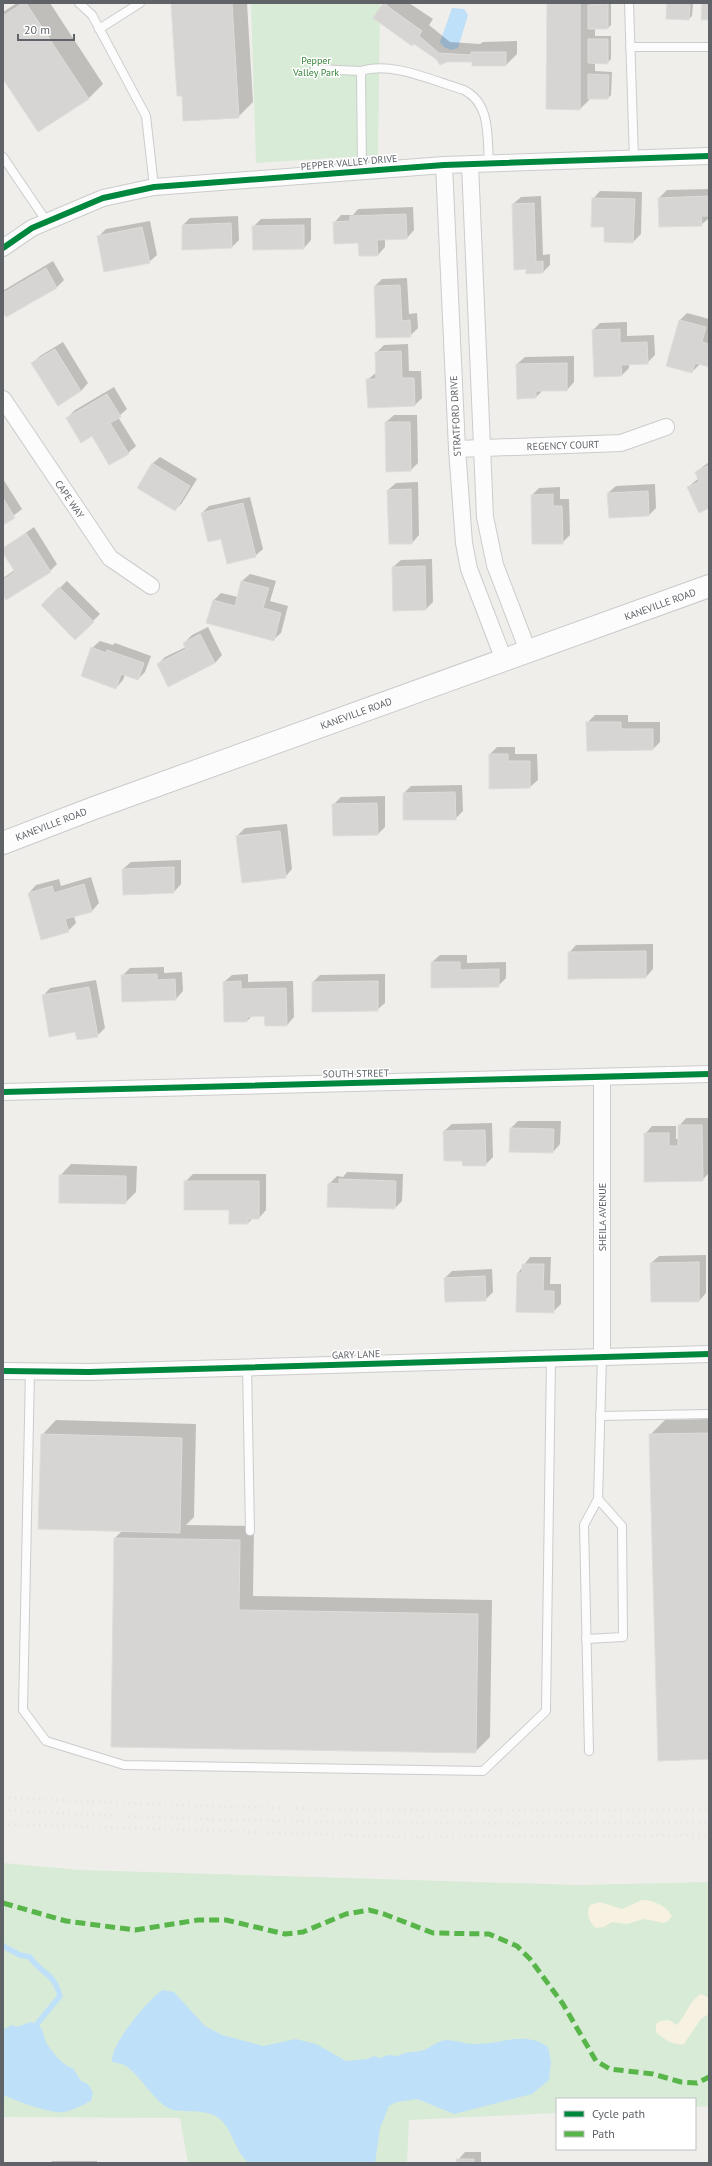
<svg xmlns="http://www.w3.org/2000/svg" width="712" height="2166" font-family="'PT Sans',sans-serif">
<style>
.green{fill:#d8ebd6}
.sand{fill:#f6f1e1}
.water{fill:#bfe0f9}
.shadow{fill:#0003}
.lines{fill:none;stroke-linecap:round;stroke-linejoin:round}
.stream{stroke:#bfe0f9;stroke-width:5.5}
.building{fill:#d6d5d3;stroke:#deddd9}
.lane-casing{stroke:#cbcccc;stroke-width:10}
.street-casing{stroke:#cbcccc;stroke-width:18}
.secondary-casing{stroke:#cacacb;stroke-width:24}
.lane{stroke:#fdfcfc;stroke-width:8}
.street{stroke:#fdfcfc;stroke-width:16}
.secondary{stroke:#fdfcfc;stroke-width:22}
.rail{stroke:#e4e4e4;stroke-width:3;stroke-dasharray:1 5;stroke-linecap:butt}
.quiet{stroke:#58b549;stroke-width:5;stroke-dasharray:10 5;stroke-linecap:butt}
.cycleway-casing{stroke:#fff;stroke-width:8}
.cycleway{stroke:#00873e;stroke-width:6}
.labels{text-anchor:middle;stroke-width:3;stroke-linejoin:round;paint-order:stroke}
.park-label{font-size:10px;fill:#348238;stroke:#fff}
.street-label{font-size:10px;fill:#5f6368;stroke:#fff}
</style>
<rect width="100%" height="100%" fill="#efeeea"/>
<g class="green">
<polygon points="251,3 380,3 378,155 256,163"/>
<polygon points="3,1863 80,1870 579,1885 709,1882 709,2106 695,2107 695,2099 557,2099 557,2113 409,2120 407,2163 188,2163 180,2118 3,2117"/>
</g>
<g class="sand">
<path d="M642 1900C654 1900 666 1906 672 1916L668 1921 664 1923 644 1919 627 1924 612 1922 604 1927 596 1928C588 1920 586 1915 590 1905L600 1902 622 1909Z"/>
<path d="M701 1994 709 1998V2014L701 2019 684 2044C674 2046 663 2039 656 2032V2024L660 2021 669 2020 677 2025C686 2016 690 1999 701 1994Z"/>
</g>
<g class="water">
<polygon points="452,8 464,9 468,15 458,48 451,50 444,47 440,42"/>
<path d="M163 1990 174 1992 205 2026 222 2035 263 2046 296 2039 316 2044 346 2061 368 2059 374 2056 380 2058 388 2055 398 2056C405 2051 415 2053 424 2050 432 2047 437 2041 446 2040 456 2040 465 2044 474 2044 500 2045 524 2030 548 2047L551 2062 549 2080 532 2094 454 2114 417 2099 397 2102 389 2106 380 2128 375 2163H249C237 2155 233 2132 221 2120 207 2106 180 2115 168 2108 152 2099 137 2071 124 2065 120 2063 116 2063 112 2062 109 2046 149 1998 163 1990Z"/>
<path d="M30 2022C35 2023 38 2024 41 2028 44 2032 44 2038 46 2042 51 2051 63 2066 73 2068L81 2081C88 2083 90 2086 93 2093L91 2101C82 2105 74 2110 64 2112 50 2114 17 2101 3 2095V2030L12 2025 17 2027Z"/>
</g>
<g class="shadow">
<polygon points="17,3 50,3 103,84 88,99 3,77 3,12"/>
<polygon points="172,3 247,3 253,102 238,117 183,95"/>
<polygon points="385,3 409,3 433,19 429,25 450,42 480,44 483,42 517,41 517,54 506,65 436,59"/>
<polygon points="548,3 611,3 611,25 608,28 595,28 595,36 611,36 611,59 607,63 595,62 595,71 612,72 611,95 608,98 591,98 580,109"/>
<polygon points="668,3 693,3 692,16 689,19"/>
<polygon points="709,189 709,218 701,225 660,226 659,198 667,190"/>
<polygon points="600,191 642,192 641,234 633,242 605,241 605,226 593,199"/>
<polygon points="541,196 543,255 550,254 550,265 543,272 527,273 513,204 521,197"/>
<polygon points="413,207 414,230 407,238 385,238 385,247 378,255 334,223 341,215 353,215 358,209"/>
<polygon points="238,216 239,240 232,247 183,225 190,218"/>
<polygon points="311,218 311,240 304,248 253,227 261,219"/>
<polygon points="150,221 157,255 149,262 98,237 106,229"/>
<polygon points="53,261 64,280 57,287 3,309 4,290"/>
<polygon points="407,278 409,314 417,313 418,328 410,336 375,286 382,279"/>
<polygon points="687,313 709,319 709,366 700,364 692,372 680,320"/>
<polygon points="627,322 627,336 654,335 655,355 647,363 629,363 629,368 622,375 593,330 600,323"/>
<polygon points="63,342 88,383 81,391 32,363 40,356"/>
<polygon points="408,344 409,371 421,371 422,398 415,405 367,380 377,372 376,353 384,345"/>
<polygon points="574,356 574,382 567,390 543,390 536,397 518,398 517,364 525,357"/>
<polygon points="114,387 127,409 118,417 136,446 128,453 93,435 67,418 75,410"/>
<polygon points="394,415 417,415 418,463 411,470 386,422"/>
<polygon points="160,457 197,479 182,503 175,510 152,464"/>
<polygon points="709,462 709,507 688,487 699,478 696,472"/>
<polygon points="3,479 22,509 3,524"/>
<polygon points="418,482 419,535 412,543 388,490 396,483"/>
<polygon points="655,484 656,508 649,515 608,493 616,486"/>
<polygon points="560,487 560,499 569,499 570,535 562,543 532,495 539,488"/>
<polygon points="250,497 263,549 255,556 221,538 202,513 209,506"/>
<polygon points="34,527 57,564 50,571 3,593 3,578 15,570 3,549"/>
<polygon points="432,559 433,602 426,609 393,567 401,560"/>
<polygon points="250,574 276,581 270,601 288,606 281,633 273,640 208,623 214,600 221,593 238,597 242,581"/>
<polygon points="67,581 100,614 75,639 42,605"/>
<polygon points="208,627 222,655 215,663 169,686 158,664 165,657 186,647 184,643 192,635"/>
<polygon points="100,641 113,645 115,643 151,656 145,672 138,679 125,675 123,680 116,688 92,648"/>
<polygon points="595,715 628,715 628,722 660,722 660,742 653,749 587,723"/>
<polygon points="497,747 515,747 515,754 537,754 538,780 530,787 490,788 490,754"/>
<polygon points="462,785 463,811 455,819 404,793 411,786"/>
<polygon points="385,796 385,827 378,834 333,805 341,797"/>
<polygon points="287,824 292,869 285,877 237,836 245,828"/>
<polygon points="181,860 181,884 174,892 123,869 131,862"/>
<polygon points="91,877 99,903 92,911 74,916 76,923 68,931 29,893 36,885 59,879 61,886"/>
<polygon points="653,944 653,969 646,977 569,953 576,945"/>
<polygon points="440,955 467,955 467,963 506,962 506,978 498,986 432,962"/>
<polygon points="164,967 164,973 182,972 183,991 176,999 122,976 130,968"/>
<polygon points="248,974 248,982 293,981 294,1017 287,1025 265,1015 252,1016 247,1021 224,982 232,975"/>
<polygon points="385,974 385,1003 377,1010 313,982 320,975"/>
<polygon points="96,980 105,1028 97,1036 76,1031 43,996 50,988"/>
<polygon points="686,1118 709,1118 709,1173 702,1180 645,1134 652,1126 676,1126 676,1139 679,1139 679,1126"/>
<polygon points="518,1121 561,1121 560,1144 553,1152 511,1128"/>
<polygon points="492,1123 493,1157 485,1165 463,1160 444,1131 452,1124"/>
<polygon points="71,1164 137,1166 136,1192 125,1203 60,1176"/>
<polygon points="347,1172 403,1174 402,1201 395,1208 329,1184 337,1176 343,1177"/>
<polygon points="193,1174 266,1174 266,1210 259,1218 253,1218 248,1223 230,1209 185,1182"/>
<polygon points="706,1255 706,1293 699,1301 651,1263 659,1256"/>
<polygon points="530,1257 551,1257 550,1284 561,1284 561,1304 553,1312 517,1311 518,1273"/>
<polygon points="492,1269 493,1292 485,1300 445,1278 452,1271"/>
<polygon points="709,1419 709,1758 650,1435 665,1420"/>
<polygon points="56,1420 196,1424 194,1517 186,1525 254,1526 253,1596 492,1600 490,1737 475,1752 115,1538 123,1530 42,1435"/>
<polygon points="465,2152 481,2152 481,2163 458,2163 458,2160"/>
<polygon points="52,2161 97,2161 97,2163 50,2163"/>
<polygon points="555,2162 555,2163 529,2163"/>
</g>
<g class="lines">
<path class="stream" d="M3 1946 20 1955 30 1957C41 1974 54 1972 60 1996L37 2024"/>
</g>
<g class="building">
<polygon points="23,3 26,3 89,99 38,132 3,79 3,16"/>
<polygon points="171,3 232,3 239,118 183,121 182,96 177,96"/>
<polygon points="383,3 422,31 419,36 439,53 471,55 471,52 506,52 506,66 472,66 472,62 447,62 440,65 436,59 414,44 412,46 373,18"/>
<polygon points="547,3 580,3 580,110 546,109"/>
<polygon points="667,3 690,3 689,20 666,19"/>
<polygon points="702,3 709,3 709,20 701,20"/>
<polygon points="608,4 608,29 588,29 588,5"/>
<polygon points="588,39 608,39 608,64 588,63"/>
<polygon points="588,74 609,75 608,99 588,99"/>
<polygon points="709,196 709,216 701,216 702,226 659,227 658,198"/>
<polygon points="592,198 635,199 633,243 604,242 604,227 591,227"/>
<polygon points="534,203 536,262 543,261 543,273 526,274 526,269 514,270 512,204"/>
<polygon points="406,214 407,239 377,240 378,256 359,256 358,243 334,244 333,222 350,221 350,216"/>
<polygon points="231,223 232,248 182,250 182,225"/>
<polygon points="304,225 304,249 253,250 252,226"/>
<polygon points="142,227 150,263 104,272 97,236"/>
<polygon points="46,268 57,288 6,317 3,312 3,293"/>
<polygon points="400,285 402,321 410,320 411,337 376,338 374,286"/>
<polygon points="679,320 706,327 702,342 709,344 709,367 695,363 692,373 666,366"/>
<polygon points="620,329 620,343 647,342 648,364 621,365 622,376 594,377 592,330"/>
<polygon points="55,349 81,391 58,406 31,363"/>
<polygon points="401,351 402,378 414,378 415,406 368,408 366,379 376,379 375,352"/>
<polygon points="567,363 567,391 536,391 536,398 517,399 516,364"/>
<polygon points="107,394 121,417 110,423 129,454 109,465 92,436 81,443 66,418"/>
<polygon points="385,422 410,422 411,471 386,472"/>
<polygon points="152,463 190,486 175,511 137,488"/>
<polygon points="709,465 709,508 699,513 687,487 699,482 695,472"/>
<polygon points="411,489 412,544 389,544 387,490"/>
<polygon points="648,491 649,516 609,518 607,493"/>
<polygon points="553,494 553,506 562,506 563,544 532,544 531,495"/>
<polygon points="3,498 15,518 3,525"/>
<polygon points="243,503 256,557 227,564 221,539 208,542 201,513"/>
<polygon points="26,533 51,572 6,600 3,595 3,580 15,572 3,553 3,548"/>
<polygon points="425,566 426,610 393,611 392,567"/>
<polygon points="241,581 269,588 263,608 281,613 274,641 206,623 213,600 235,606"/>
<polygon points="59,587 94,622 75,640 41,605"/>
<polygon points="200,634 215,663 168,687 157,664 186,649 183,643"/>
<polygon points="91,647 106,653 107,650 144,663 138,680 121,674 116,689 81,676"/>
<polygon points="586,722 621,722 621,729 653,729 653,750 587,751"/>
<polygon points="489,754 508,754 508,761 530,761 530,788 489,789"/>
<polygon points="455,792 456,820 403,820 403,793"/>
<polygon points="377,803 378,835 333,836 332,804"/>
<polygon points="280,831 286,878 242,883 236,836"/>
<polygon points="174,867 174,893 123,895 122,869"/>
<polygon points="84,884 92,912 65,919 69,932 41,940 28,893 52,886 54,893"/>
<polygon points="646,951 646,978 568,979 568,952"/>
<polygon points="431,962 460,962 460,970 499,969 499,987 431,988"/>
<polygon points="157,974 157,980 175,979 176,1000 122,1002 121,975"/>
<polygon points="241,981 241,989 286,988 287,1026 265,1026 264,1016 247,1017 247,1022 224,1022 223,982"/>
<polygon points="378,981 378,1011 312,1012 312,982"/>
<polygon points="89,987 98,1037 77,1040 75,1032 49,1037 42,995"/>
<polygon points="678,1125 702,1125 703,1181 644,1182 644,1133 669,1133 669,1146 678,1146"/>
<polygon points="510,1128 554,1129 553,1153 509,1152"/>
<polygon points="485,1130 486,1166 463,1166 462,1161 444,1161 443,1131"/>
<polygon points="59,1175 126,1176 126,1204 59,1203"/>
<polygon points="339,1179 396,1181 395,1209 327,1207 328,1183 339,1184"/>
<polygon points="184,1181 259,1181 259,1219 248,1219 248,1224 229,1224 229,1210 184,1210"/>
<polygon points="699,1262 699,1302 651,1302 650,1263"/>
<polygon points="522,1264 544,1264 543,1291 554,1291 554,1313 516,1312 517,1273 522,1273"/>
<polygon points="485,1276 486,1301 445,1302 444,1278"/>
<polygon points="709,1433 709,1759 658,1761 649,1434"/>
<polygon points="41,1434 182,1438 180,1533 38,1529"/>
<polygon points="114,1538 240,1540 239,1610 478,1614 476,1753 111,1747"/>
<polygon points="456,2159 474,2159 474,2163 457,2163"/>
</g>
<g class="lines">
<g class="lane-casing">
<g id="lane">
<polyline points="79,3 92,15 146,116 154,187"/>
<polyline points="629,3 634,159"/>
<polyline points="99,29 140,3"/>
<polyline points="630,47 709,47"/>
<polyline points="315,69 361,71 362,171"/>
<path d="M361 71C392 61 433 81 464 90 491 104 487 136 489 163"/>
<polyline points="3,157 47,222"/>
<polyline points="247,1367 250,1531"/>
<polyline points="30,1371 23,1710 46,1741 124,1765 483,1771 546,1711 551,1358"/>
<polyline points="600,1416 709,1414"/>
<polyline points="586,1639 623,1637 622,1526 598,1499 602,1357"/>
<polyline points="589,1751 584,1525 598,1499"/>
</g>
</g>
<g class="street-casing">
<g id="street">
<polyline points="470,164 485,517 495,565 528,651"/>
<polyline points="444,165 457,449 464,543 469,569 504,660"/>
<polyline points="3,248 32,228 103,198 154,187 444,165 709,156"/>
<polyline points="3,399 110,558 151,586"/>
<polyline points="457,449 621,443 666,427"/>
<polyline points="602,1077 602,1357"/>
<polyline points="3,1092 709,1074"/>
<polyline points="3,1371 89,1372 709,1354"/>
</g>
</g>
<g class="secondary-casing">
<polyline id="secondary" points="3,843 94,808 709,586"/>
</g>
<use href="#lane" class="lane"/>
<use href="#street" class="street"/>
<use href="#secondary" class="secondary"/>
<g class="rail">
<path d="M3 1797C238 1811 473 1812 709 1809"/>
<path d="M3 1810C238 1824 474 1825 709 1822"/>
<polyline points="3,1824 405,1837 709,1835"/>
</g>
<polyline class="quiet" points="3,1903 66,1921 135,1930 198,1920 226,1920 285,1934 303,1932 346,1914 369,1910 384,1914 433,1933 489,1934 517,1946 530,1959 563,2004 596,2061 610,2069 653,2074 681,2082 697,2083 709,2077"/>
<g class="cycleway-casing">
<g id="cycleway">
<polyline points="3,248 32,228 103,198 154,187 444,165 709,156"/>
<polyline points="3,1092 709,1074"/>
<polyline points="3,1371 89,1372 709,1354"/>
</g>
</g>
<use href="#cycleway" class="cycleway"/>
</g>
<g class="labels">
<g class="park-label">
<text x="316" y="64">Pepper<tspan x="316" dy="12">Valley Park</tspan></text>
</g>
<g class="street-label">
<text transform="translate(349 162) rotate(-5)" y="4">PEPPER VALLEY DRIVE</text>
<text transform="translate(455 416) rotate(-93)" y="4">STRATFORD DRIVE</text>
<text transform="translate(563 445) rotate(-2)" y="4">REGENCY COURT</text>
<text transform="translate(70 499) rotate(56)" y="4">CAPE WAY</text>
<text transform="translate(660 604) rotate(-20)" y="4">KANEVILLE ROAD</text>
<text transform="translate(356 713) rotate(-20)" y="4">KANEVILLE ROAD</text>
<text transform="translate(51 824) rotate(-21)" y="4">KANEVILLE ROAD</text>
<text transform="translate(356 1073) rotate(-1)" y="4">SOUTH STREET</text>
<text transform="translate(602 1217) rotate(-90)" y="4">SHEILA AVENUE</text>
<text transform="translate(356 1354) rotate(-2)" y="4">GARY LANE</text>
</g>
</g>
<rect width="712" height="2166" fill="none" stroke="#5f6368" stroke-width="8"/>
<rect x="556" y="2098" width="140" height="52" fill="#ffffff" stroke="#bfc1c3"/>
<rect x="564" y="2111" width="20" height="6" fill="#00873e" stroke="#bfc1c3"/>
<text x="592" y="2118" font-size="12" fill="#5f6368">Cycle path</text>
<rect x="564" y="2131" width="20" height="6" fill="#58b549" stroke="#bfc1c3"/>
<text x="592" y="2138" font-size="12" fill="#5f6368">Path</text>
<path d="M18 34v6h56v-6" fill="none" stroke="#5f6368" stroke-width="2"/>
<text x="24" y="34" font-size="12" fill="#5f6368" stroke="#ffffff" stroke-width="3" paint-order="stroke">20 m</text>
</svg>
